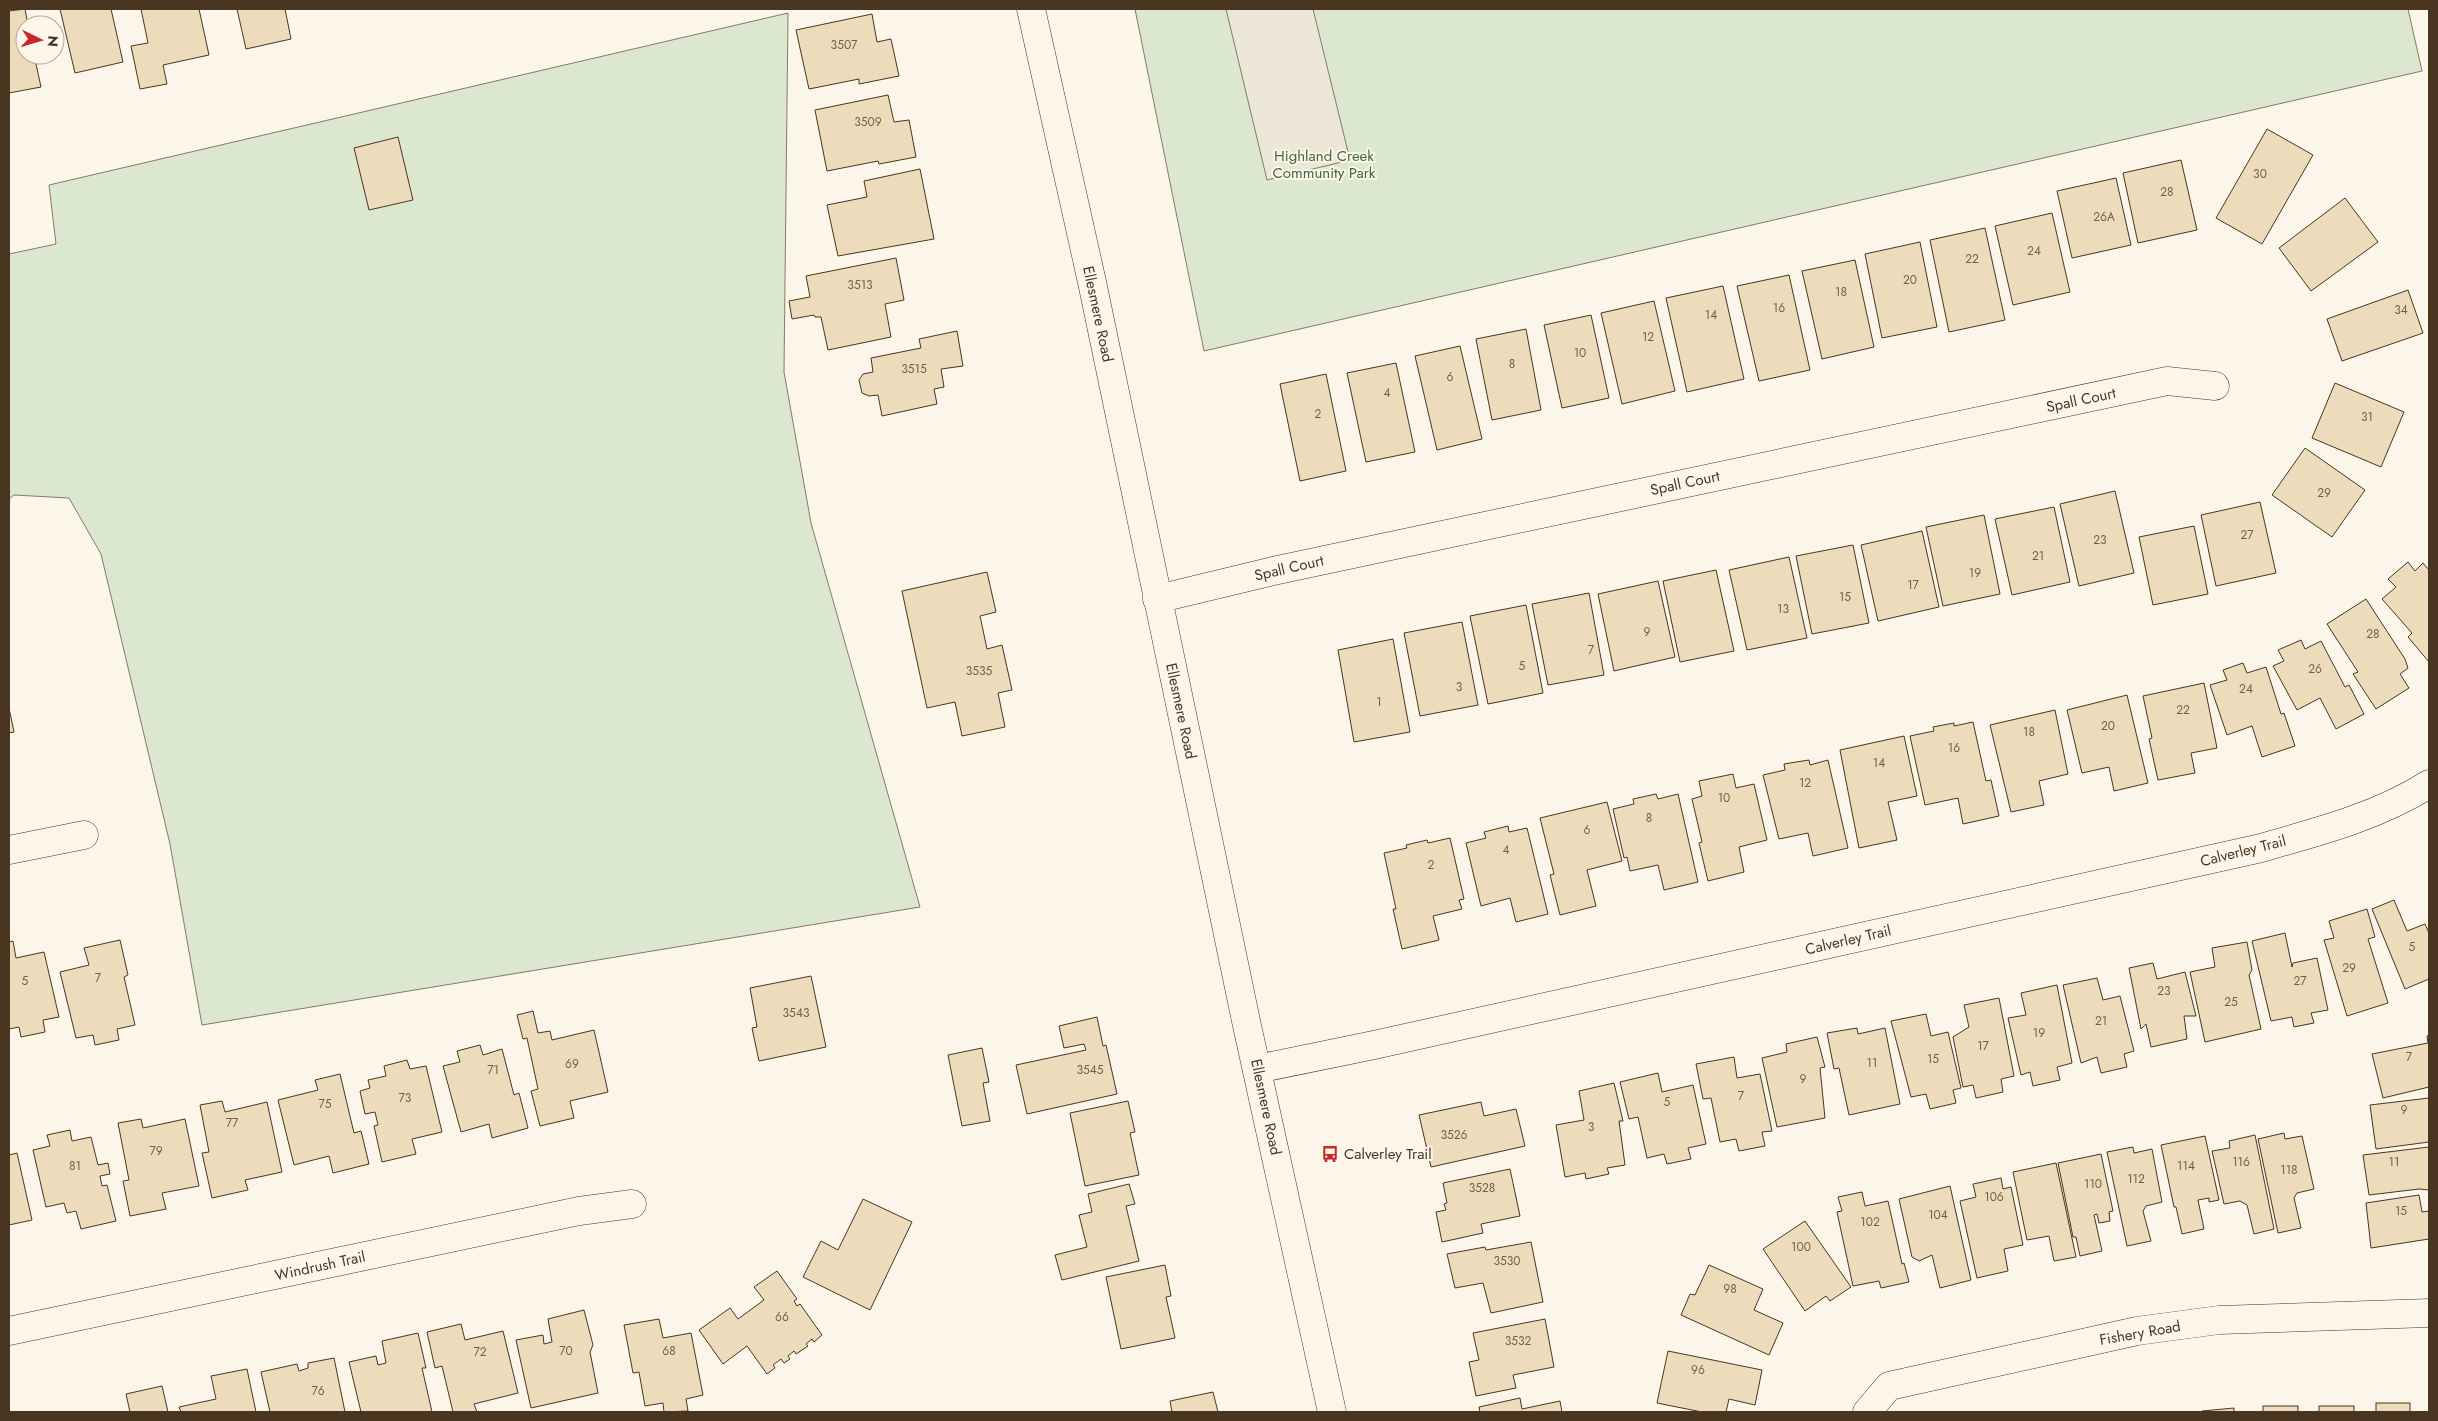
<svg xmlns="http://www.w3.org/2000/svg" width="2438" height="1421" font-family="Jost,sans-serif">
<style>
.green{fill:#dce7d0;stroke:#887966}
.parking{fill:#ede7d9;stroke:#887966}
.building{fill:#ecdcbc;stroke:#4a3520}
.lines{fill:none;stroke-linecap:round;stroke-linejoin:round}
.street-casing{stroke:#4a3520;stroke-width:29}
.secondary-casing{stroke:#4a3520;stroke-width:29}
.street{stroke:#fbf6e9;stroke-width:28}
.secondary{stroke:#fbf6e9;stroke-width:28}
.labels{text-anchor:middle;stroke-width:4;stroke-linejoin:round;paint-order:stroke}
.number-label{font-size:12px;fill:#725f47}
.park-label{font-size:15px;fill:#436837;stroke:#fbf6e9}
.street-label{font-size:15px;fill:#4a3520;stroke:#fbf6e9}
.poi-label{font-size:15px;fill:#4a3520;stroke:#fbf6e9;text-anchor:start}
</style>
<rect width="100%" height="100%" fill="#fbf6e9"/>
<g class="green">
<polygon points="1135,9 2408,9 2422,71 1204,351"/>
<polygon points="788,13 784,372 811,523 920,907 202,1025 170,844 101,554 69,498 14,495 9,499 9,254 56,244 49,185"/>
</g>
<polygon class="parking" points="1226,9 1313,9 1350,160 1267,180"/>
<g class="building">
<polygon points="25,9 28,25 25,25 25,55 34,55 41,87 9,93 9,11"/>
<polygon points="60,9 111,9 123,62 75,73"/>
<polygon points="141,9 199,9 209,55 163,65 167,84 140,89 131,46 148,43"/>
<polygon points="237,9 285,9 291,39 246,49"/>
<polygon points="872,14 877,42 891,39 899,76 859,84 859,79 809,89 796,30"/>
<polygon points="888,95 894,122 909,120 916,157 879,164 878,161 827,171 815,110"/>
<polygon points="2267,129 2313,155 2262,244 2216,218"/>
<polygon points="398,137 413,200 369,210 354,148"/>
<polygon points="2181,160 2197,230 2138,243 2123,173"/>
<polygon points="920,169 934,239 838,256 827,205 867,197 864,181"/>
<polygon points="2116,178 2131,245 2072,258 2057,191"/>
<polygon points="2345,198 2378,242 2311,291 2279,248"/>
<polygon points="2052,213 2070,292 2013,305 1995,226"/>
<polygon points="1985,228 2005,320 1949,332 1930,240"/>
<polygon points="1920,242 1937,327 1882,338 1865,254"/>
<polygon points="896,258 904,300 885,304 891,337 828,350 821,317 815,317 814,315 792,319 789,301 810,297 806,276"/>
<polygon points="1855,260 1874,347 1822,359 1802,271"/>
<polygon points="1789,275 1810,370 1759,381 1737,286"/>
<polygon points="1723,286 1744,379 1687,392 1666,298"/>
<polygon points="2408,290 2423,333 2342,361 2327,319"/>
<polygon points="1654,301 1675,391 1622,404 1601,313"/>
<polygon points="1591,315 1609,398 1562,408 1544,325"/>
<polygon points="1526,329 1541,410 1492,420 1476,339"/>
<polygon points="957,331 963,366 941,369 944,387 934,389 937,404 882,416 878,395 869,396 862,393 859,380 863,374 873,372 871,358 921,348 919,339"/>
<polygon points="1460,346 1482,439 1437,450 1415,356"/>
<polygon points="1396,363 1415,452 1366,462 1347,373"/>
<polygon points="1326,374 1346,471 1300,481 1280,384"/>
<polygon points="2335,383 2404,412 2381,467 2312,438"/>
<polygon points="2305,448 2365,490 2332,537 2272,495"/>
<polygon points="2115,491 2134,573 2079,586 2060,504"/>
<polygon points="2260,502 2276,573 2216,586 2201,515"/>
<polygon points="2054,507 2070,582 2012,595 1995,519"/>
<polygon points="1984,515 2000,594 1943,606 1926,527"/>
<polygon points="2194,526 2208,594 2153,605 2139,537"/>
<polygon points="1922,531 1939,607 1878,621 1861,545"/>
<polygon points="1853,545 1869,623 1812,634 1796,556"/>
<polygon points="1789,557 1807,638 1747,650 1729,570"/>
<polygon points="2408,562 2415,571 2423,563 2429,570 2429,662 2408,637 2412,633 2382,599 2396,587 2388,579"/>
<polygon points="1716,570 1734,651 1680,662 1663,581"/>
<polygon points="987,572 996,612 980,616 987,649 1002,645 1012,690 998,693 1005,727 962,736 955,702 927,708 902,591"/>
<polygon points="1658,581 1675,657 1614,671 1598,594"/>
<polygon points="1589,593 1604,675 1548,685 1532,604"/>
<polygon points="2366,599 2405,659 2408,668 2400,674 2409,688 2376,709 2353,674 2358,672 2327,624"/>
<polygon points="1526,605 1543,693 1488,704 1470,616"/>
<polygon points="1462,622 1478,705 1420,716 1404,633"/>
<polygon points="1393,639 1410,732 1354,742 1338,650"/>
<polygon points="2301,640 2305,649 2321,641 2345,687 2349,685 2364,714 2336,729 2320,698 2297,710 2273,666 2284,661 2278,650"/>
<polygon points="2243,663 2247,673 2266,667 2281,714 2284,713 2295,746 2262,757 2252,726 2227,735 2210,685 2227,680 2223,670"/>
<polygon points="2204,683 2217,748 2191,753 2195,773 2158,780 2149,739 2152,738 2143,696"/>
<polygon points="2127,695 2148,783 2114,791 2109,767 2082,773 2067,710"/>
<polygon points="9,708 14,732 9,733"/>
<polygon points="2055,710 2068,774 2039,781 2044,805 2011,812 1990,725"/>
<polygon points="1973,722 1986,781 1991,780 1999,816 1963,824 1958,798 1925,805 1910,736 1934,731 1933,727 1954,723 1954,726"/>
<polygon points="1904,736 1917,796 1888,802 1897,840 1859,848 1840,750"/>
<polygon points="1809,760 1810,765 1828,760 1848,848 1813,856 1808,833 1779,839 1763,775 1785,770 1784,764"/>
<polygon points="1733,774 1736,788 1754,784 1767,840 1739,847 1744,872 1708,881 1699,843 1702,842 1692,799 1702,796 1699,781"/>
<polygon points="1656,794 1658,799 1678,794 1698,882 1664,890 1658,865 1630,871 1627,857 1624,858 1613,809 1634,804 1633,799"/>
<polygon points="1607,802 1622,861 1587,870 1596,906 1560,915 1550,875 1554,874 1540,818"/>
<polygon points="1508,826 1509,832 1527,828 1548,914 1516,922 1510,898 1481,906 1466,843 1486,838 1484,832"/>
<polygon points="1450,838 1464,899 1459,900 1462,909 1433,916 1439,940 1402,949 1393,909 1396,909 1384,853 1407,848 1406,845 1427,840 1428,843"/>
<polygon points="2394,900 2407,931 2425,924 2429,933 2429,979 2405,989 2372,909"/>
<polygon points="2367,909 2375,937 2368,939 2388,1003 2347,1016 2324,940 2334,938 2329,921"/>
<polygon points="2285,933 2292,967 2293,963 2317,958 2328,1010 2311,1013 2314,1023 2294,1027 2292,1017 2271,1021 2252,941"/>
<polygon points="120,940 128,975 124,977 135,1025 117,1029 119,1040 95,1045 93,1035 76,1038 60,972 89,965 84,948"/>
<polygon points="13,941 16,958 44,952 59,1017 43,1020 45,1032 21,1037 19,1027 9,1029 9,942"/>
<polygon points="2247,942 2252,970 2249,975 2261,1029 2205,1042 2190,972 2215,967 2212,948"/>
<polygon points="2153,963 2157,979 2185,972 2196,1016 2184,1016 2187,1039 2151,1047 2146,1024 2141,1029 2129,968"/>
<polygon points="811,976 826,1047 759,1061 752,1028 757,1027 750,988"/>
<polygon points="2097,978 2103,1000 2120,996 2134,1051 2124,1054 2127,1067 2101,1073 2097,1057 2081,1063 2063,985"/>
<polygon points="2057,985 2072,1063 2057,1067 2060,1080 2033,1086 2030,1072 2021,1075 2008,1018 2026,1015 2021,993"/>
<polygon points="1999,998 2014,1076 2001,1079 2003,1092 1976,1098 1973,1085 1963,1087 1953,1037 1969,1027 1964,1005"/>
<polygon points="533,1011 538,1033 550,1031 552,1040 594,1030 608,1092 570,1101 574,1118 540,1126 531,1091 538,1089 527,1038 523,1039 517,1015"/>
<polygon points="1926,1014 1931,1036 1948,1032 1961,1088 1953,1090 1956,1103 1930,1109 1926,1094 1911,1097 1891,1021"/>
<polygon points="1097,1017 1103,1046 1106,1045 1117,1094 1027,1114 1016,1065 1086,1050 1084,1044 1064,1048 1059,1026"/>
<polygon points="1857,1028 1858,1034 1885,1028 1900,1104 1849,1115 1839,1068 1834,1069 1827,1033"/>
<polygon points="2429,1035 2429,1087 2383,1098 2372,1054 2428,1043 2427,1036"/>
<polygon points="1817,1037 1825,1067 1820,1068 1825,1118 1777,1127 1762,1058 1787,1052 1786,1044"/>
<polygon points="480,1045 483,1055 502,1049 514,1095 519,1093 528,1128 492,1138 489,1124 461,1132 443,1066 460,1062 457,1051"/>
<polygon points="982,1048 989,1082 983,1083 990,1121 962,1126 948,1055"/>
<polygon points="1734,1057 1737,1078 1760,1074 1772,1131 1762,1132 1765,1146 1739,1151 1736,1139 1720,1142 1711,1098 1703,1099 1696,1064"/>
<polygon points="407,1060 410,1069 426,1066 442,1132 412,1139 416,1154 382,1162 374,1126 378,1125 375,1112 365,1114 360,1091 370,1088 368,1080 386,1076 384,1066"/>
<polygon points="1658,1073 1662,1092 1693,1085 1706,1144 1688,1148 1691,1159 1667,1164 1664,1154 1647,1158 1638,1117 1629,1119 1620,1082"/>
<polygon points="340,1074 354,1133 361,1131 369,1164 333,1173 329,1156 294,1165 278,1100 318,1090 315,1080"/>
<polygon points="1614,1083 1623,1121 1619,1121 1625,1165 1607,1168 1609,1174 1586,1179 1585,1173 1565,1177 1556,1125 1584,1120 1579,1091"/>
<polygon points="2429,1098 2429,1142 2376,1149 2370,1105"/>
<polygon points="222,1101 225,1112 267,1102 282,1172 245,1180 248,1190 212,1198 202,1153 209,1152 200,1105"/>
<polygon points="1128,1101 1135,1132 1130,1133 1139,1175 1085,1186 1070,1113"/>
<polygon points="1481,1102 1484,1116 1516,1109 1525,1146 1431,1167 1419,1115"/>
<polygon points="141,1119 143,1128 185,1119 199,1186 162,1193 166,1209 130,1216 123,1181 129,1180 118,1123"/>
<polygon points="70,1130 72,1141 91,1137 98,1165 108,1163 110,1174 100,1176 102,1186 107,1185 116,1221 81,1229 76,1211 67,1213 64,1203 46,1207 33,1150 50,1146 47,1135"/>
<polygon points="2284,1133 2285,1139 2302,1136 2314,1189 2297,1193 2294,1198 2301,1228 2278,1233 2258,1139"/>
<polygon points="2255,1135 2274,1229 2254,1234 2247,1205 2240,1201 2224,1204 2212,1151 2230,1148 2229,1141"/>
<polygon points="2205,1136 2219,1200 2209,1202 2209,1198 2198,1200 2204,1229 2182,1234 2176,1207 2174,1207 2161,1145"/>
<polygon points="2133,1147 2134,1153 2152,1149 2162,1202 2146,1206 2143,1211 2151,1241 2127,1246 2107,1152"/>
<polygon points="2429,1147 2429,1190 2419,1189 2369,1195 2363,1155"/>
<polygon points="17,1153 32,1220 9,1225 9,1155"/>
<polygon points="2101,1154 2113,1211 2109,1212 2110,1221 2099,1223 2097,1214 2094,1215 2102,1251 2080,1256 2076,1237 2073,1237 2058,1163"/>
<polygon points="2056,1163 2076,1257 2054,1261 2049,1236 2027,1240 2013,1172"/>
<polygon points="1510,1169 1520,1216 1481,1224 1483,1233 1442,1242 1436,1212 1446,1210 1444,1204 1447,1203 1443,1183"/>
<polygon points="2001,1178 2003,1189 2011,1187 2023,1245 2004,1249 2008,1271 1977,1278 1960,1201 1976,1197 1973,1184"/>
<polygon points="1129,1184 1135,1204 1126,1206 1139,1261 1062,1280 1055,1255 1087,1247 1079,1215 1092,1212 1088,1194"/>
<polygon points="1950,1186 1971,1280 1940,1288 1932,1255 1919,1261 1912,1257 1899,1199"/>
<polygon points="1862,1192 1865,1206 1888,1201 1902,1264 1904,1263 1909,1282 1881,1288 1879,1281 1853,1286 1837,1212 1842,1211 1838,1197"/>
<polygon points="2419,1195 2422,1212 2429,1211 2429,1239 2371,1248 2366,1203"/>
<polygon points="863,1199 912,1222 870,1310 803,1277 821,1241 838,1250"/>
<polygon points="1805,1221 1851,1287 1830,1301 1826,1296 1805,1311 1763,1249"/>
<polygon points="1531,1242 1543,1302 1491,1313 1483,1283 1455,1288 1447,1254 1485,1247 1486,1250"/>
<polygon points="1165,1265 1171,1296 1166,1297 1175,1338 1121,1349 1106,1277"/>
<polygon points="1709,1265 1763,1289 1754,1310 1783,1323 1769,1355 1681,1315 1690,1294 1695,1295"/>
<polygon points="777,1271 797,1299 794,1301 797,1306 800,1304 822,1335 814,1342 812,1339 806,1344 808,1346 796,1354 794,1351 788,1356 790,1359 784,1363 781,1359 773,1365 775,1368 767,1374 747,1346 723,1364 699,1330 730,1308 738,1319 764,1300 754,1287"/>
<polygon points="584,1310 593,1345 590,1352 598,1393 531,1408 516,1340 543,1335 544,1344 552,1342 548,1319"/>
<polygon points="659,1319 663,1338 691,1333 703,1395 686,1399 688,1411 664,1412 663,1403 645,1406 639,1372 633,1373 624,1325"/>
<polygon points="1545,1319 1554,1367 1513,1375 1516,1388 1476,1396 1469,1362 1479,1360 1473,1333"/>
<polygon points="461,1324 465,1340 503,1331 518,1393 474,1404 477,1412 453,1412 442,1366 435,1368 427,1332"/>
<polygon points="418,1333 426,1368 422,1368 432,1412 361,1412 349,1362 376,1356 378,1365 386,1363 382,1341"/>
<polygon points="1668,1351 1762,1370 1755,1405 1729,1399 1726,1412 1702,1412 1657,1403"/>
<polygon points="334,1358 345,1412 270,1412 261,1372 297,1364 299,1371 308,1368 308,1363"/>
<polygon points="247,1369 256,1412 181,1412 179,1407 216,1399 211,1376"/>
<polygon points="162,1386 168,1412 130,1412 126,1394"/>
<polygon points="1213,1392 1218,1412 1172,1412 1170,1401"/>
<polygon points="1520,1398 1522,1409 1560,1401 1562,1412 1480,1412 1479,1407"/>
<rect x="2376" y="1403" width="34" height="9"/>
<rect x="2263" y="1406" width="35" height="6"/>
<rect x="2319" y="1406" width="35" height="6"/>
<polygon points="2234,1408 2234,1412 2202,1412 2202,1411"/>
</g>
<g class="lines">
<g class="street-casing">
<g id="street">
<polyline points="1157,599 1273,571 2167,381 2215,386"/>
<polyline points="9,850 84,835"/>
<path d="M1257 1069 1374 1045 2257 849C2317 832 2377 817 2429 784"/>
<polyline points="9,1331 579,1211 632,1204"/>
<polyline points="1867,1412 1889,1386 2137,1331 2219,1320 2429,1313"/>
</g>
</g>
<g class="secondary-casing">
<polyline id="secondary" points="1031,9 1092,282 1246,1021 1332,1412"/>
</g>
<use href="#street" class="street"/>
<use href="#secondary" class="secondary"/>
</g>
<defs>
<g id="bus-bare" transform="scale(1.35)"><path d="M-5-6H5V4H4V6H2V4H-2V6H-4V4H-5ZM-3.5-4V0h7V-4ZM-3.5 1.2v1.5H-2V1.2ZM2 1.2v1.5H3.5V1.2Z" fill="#c62828" stroke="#fbf6e9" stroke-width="2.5" paint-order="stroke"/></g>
</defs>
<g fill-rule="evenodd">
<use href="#bus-bare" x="1330" y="1154"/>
</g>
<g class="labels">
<g class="number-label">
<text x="844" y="49">3507</text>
<text x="868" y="126">3509</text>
<text x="2260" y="178">30</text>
<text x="2167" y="196">28</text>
<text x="2104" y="221">26A</text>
<text x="2034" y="255">24</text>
<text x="1972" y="263">22</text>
<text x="1910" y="284">20</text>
<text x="860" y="289">3513</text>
<text x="1841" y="296">18</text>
<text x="1779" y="312">16</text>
<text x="2401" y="314">34</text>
<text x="1711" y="319">14</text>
<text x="1648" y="341">12</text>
<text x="1580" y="357">10</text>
<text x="1512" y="368">8</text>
<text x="914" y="373">3515</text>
<text x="1450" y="381">6</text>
<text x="1387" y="397">4</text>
<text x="1318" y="418">2</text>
<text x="2367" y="421">31</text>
<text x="2324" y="497">29</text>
<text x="2247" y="539">27</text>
<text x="2100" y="544">23</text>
<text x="2038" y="560">21</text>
<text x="1975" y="577">19</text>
<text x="1913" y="589">17</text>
<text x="1845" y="601">15</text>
<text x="1783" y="613">13</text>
<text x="1647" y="636">9</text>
<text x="2373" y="638">28</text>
<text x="1591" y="654">7</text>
<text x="1522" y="670">5</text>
<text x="2315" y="673">26</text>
<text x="979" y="675">3535</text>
<text x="1459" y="691">3</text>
<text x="2246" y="693">24</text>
<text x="1379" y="706">1</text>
<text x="2183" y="714">22</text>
<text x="2108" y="730">20</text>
<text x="2029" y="736">18</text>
<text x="1954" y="752">16</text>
<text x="1879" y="767">14</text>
<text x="1805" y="787">12</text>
<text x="1724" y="802">10</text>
<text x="1649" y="822">8</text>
<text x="1587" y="834">6</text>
<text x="1506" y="854">4</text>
<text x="1431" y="869">2</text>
<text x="2412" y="951">5</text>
<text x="2349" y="972">29</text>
<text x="98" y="982">7</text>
<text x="25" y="985">5</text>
<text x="2300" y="985">27</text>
<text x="2164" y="995">23</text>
<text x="2231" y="1006">25</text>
<text x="796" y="1017">3543</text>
<text x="2101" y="1025">21</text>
<text x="2039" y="1037">19</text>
<text x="1983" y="1050">17</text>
<text x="2409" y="1061">7</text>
<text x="1933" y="1063">15</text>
<text x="1872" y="1067">11</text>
<text x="572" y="1068">69</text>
<text x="493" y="1074">71</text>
<text x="1090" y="1074">3545</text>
<text x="1803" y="1083">9</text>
<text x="1741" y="1100">7</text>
<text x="405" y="1102">73</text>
<text x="1667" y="1106">5</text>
<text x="325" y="1108">75</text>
<text x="2404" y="1114">9</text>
<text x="232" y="1127">77</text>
<text x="1591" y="1131">3</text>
<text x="1454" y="1139">3526</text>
<text x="156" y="1155">79</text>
<text x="2241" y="1166">116</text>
<text x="2394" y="1166">11</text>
<text x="75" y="1170">81</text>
<text x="2186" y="1170">114</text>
<text x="2289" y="1174">118</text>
<text x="2136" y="1183">112</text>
<text x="2093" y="1188">110</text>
<text x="1482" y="1192">3528</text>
<text x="1994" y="1201">106</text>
<text x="2401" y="1215">15</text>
<text x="1938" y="1219">104</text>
<text x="1870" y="1226">102</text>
<text x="1801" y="1251">100</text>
<text x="1507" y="1265">3530</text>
<text x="1730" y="1293">98</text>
<text x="782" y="1321">66</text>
<text x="1518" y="1345">3532</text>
<text x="566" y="1355">70</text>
<text x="669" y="1355">68</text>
<text x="480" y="1356">72</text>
<text x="1698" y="1374">96</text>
<text x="318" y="1395">76</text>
</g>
<g class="park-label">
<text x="1324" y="161">Highland Creek<tspan x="1324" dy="17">Community Park</tspan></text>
</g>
<g class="street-label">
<text transform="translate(1098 314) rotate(78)" y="5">Ellesmere Road</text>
<text transform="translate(2081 400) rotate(-12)" y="5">Spall Court</text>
<text transform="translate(1685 483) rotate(-12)" y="5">Spall Court</text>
<text transform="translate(1289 568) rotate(-13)" y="5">Spall Court</text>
<text transform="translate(1181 711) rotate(78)" y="5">Ellesmere Road</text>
<text transform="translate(2243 851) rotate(-14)" y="5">Calverley Trail</text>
<text transform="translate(1848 940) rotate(-13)" y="5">Calverley Trail</text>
<text transform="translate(1266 1107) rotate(78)" y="5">Ellesmere Road</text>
<text transform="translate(320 1266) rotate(-12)" y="5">Windrush Trail</text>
<text transform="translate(2140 1333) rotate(-10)" y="5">Fishery Road</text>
</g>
<g class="poi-label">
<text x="1344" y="1159">Calverley Trail</text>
</g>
</g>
<rect width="2438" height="1421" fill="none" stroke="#4a3520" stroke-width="20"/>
<g transform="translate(40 40) rotate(95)"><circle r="24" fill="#fbf6e9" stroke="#b4a999"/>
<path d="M0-4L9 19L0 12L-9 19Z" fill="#c62828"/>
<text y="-8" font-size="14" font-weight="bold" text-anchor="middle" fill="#4a3520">N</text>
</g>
</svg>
